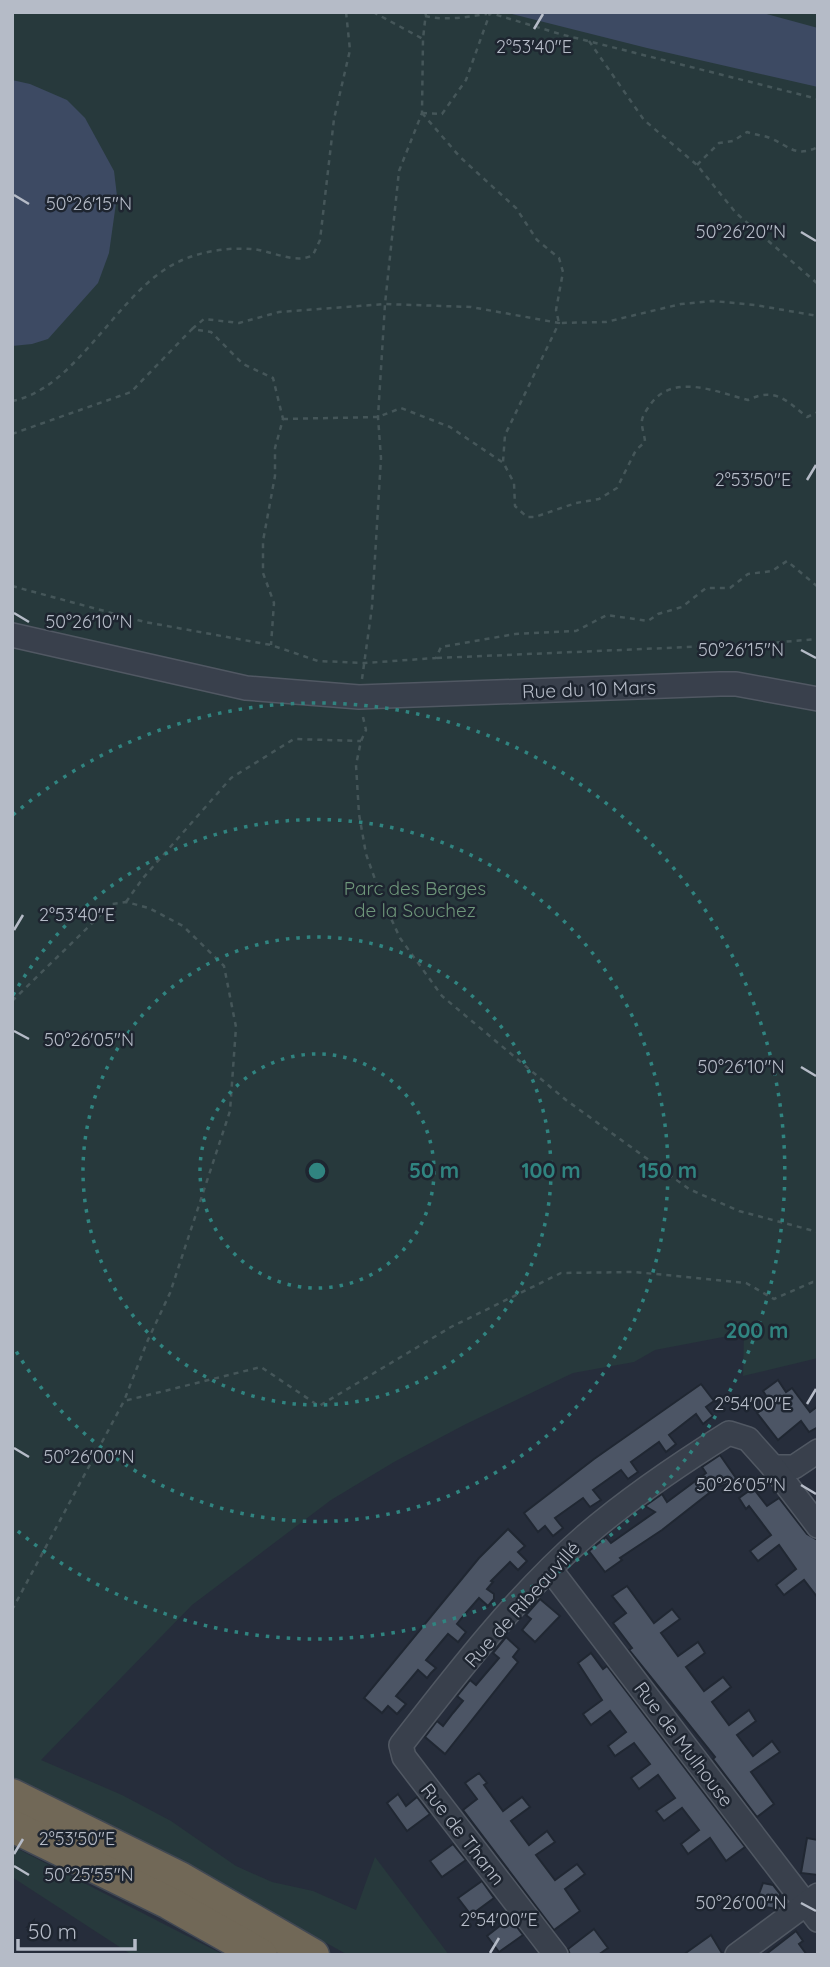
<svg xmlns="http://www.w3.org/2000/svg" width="830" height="1967" font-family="Quicksand,sans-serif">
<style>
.green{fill:#27393c}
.water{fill:#3d4a63}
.building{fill:#4c5565;stroke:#202732;stroke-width:2}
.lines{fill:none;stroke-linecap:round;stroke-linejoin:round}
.minor-casing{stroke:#515863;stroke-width:26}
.highway-casing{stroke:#414853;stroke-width:35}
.path{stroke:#455659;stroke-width:2.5;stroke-dasharray:5 5;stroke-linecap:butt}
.minor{stroke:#39404c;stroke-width:23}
.highway{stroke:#716857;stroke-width:32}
.ticks{fill:none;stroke:#b5bbc7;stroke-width:2.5}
.ring{fill:none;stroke:#308480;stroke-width:3.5;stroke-dasharray:3.5 7}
.labels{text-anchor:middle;stroke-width:5;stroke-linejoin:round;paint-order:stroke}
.street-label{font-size:19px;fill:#b5bbc7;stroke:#1e2530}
.park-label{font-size:19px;fill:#6e967a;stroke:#1e2530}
.ticks-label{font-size:18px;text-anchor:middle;fill:#b5bbc7;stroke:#1e2530;stroke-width:5;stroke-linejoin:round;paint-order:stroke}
.centre{fill:#308480;stroke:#1e2530;stroke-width:3.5}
.ring-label{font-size:21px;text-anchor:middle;font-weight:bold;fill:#308480;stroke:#1e2530;stroke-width:5;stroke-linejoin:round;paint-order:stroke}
</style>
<rect width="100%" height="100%" fill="#262d3b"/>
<g class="green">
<polygon points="12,12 818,12 818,1358 743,1376 744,1333 655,1350 634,1362 573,1373 466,1424 394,1462 331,1500 192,1605 41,1760 122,1795 171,1821 236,1866 272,1882 313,1891 356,1910 375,1857 449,1955 348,1955 178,1861 12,1779 12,640 47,648 58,632 12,622"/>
<polygon points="12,1846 224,1955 132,1955 12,1877"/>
</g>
<g class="water">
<polygon points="504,12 759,12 818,28 818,87 647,48"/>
<polygon points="12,80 30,84 67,100 85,118 114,171 117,196 109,253 98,283 48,339 32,344 12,346"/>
</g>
<g class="building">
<polygon points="778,1380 786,1392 792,1388 810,1412 818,1406 818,1427 809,1432 801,1421 778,1440 757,1413 771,1403 763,1391"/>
<polygon points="701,1384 714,1401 706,1407 713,1416 703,1424 696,1414 669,1435 676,1444 666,1452 659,1442 631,1462 638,1472 628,1479 621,1470 593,1490 601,1500 590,1507 583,1498 555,1518 563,1528 553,1536 545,1526 538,1532 524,1513 594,1459"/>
<polygon points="720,1455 738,1481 717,1487 662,1530 620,1558 622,1560 605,1572 589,1551 606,1537 611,1543 655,1512 645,1506 662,1494 667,1502 706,1473 702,1467"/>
<polygon points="753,1488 767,1506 779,1498 807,1534 818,1540 818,1598 804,1580 784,1595 776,1585 796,1569 779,1545 758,1561 750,1551 771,1535 749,1506 746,1509 739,1498"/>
<polygon points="508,1529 525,1546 518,1552 527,1561 518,1570 510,1562 491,1581 493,1582 487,1589 494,1594 494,1599 488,1606 479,1598 465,1614 457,1624 466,1632 458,1642 448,1634 442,1641 426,1660 436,1668 431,1673 427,1678 418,1670 396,1696 406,1704 397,1714 388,1706 382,1713 364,1698 479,1558"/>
<polygon points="627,1586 654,1623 672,1609 680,1619 661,1633 678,1656 698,1642 702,1648 705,1653 686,1667 704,1691 723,1677 731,1687 712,1702 729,1725 749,1710 756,1721 737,1735 753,1756 772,1741 780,1752 751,1772 774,1804 757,1817 713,1759 715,1757 629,1650 632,1648 613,1623 626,1613 612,1596"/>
<polygon points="540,1599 560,1616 535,1642 522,1630 531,1619 526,1615"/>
<polygon points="506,1637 519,1649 513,1657 518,1662 445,1754 425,1737 437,1721 443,1726 453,1713 463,1701 457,1696 470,1680 476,1685 499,1658 493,1653"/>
<polygon points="591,1653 603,1669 607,1666 745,1847 726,1861 710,1838 688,1854 681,1844 699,1830 682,1808 664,1821 656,1811 675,1798 658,1775 639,1789 631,1778 650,1764 634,1743 615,1756 608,1746 626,1732 610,1711 591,1725 583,1714 602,1700 578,1663"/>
<polygon points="479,1773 487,1783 484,1785 503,1811 522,1797 530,1807 511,1821 529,1845 547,1831 555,1842 536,1855 555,1880 577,1864 585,1874 565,1889 580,1911 554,1930 463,1810 477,1799 465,1783"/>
<polygon points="398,1794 406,1806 417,1797 430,1814 407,1831 387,1803"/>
<polygon points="807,1838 818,1840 818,1875 801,1873"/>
<polygon points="453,1844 466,1860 442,1877 430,1861"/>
<polygon points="482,1881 494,1898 471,1915 458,1898"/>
<polygon points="763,1883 773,1885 780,1894 779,1907 776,1909 755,1905"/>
<polygon points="510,1918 523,1935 499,1952 487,1936"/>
<polygon points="594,1929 608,1948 598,1955 570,1955 568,1949"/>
<polygon points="796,1931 803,1941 799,1944 807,1955 765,1955"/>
<polygon points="711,1935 723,1955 683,1955"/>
</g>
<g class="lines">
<g class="minor-casing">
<g id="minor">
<polyline points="12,635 246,688 359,697 720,684 736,684 818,699"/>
<polyline points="773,1467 794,1467 818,1451"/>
<polyline points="550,1569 818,1920"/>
<path d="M556 1955 417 1774 404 1757 401 1745C456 1674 518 1594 585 1536 628 1499 681 1463 729 1433L748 1439 773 1467 818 1526"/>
<polyline points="737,1955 818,1895"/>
</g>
</g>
<g class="highway-casing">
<g id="highway">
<polyline points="12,1795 180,1878 313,1955"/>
<polyline points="12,1826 169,1903 261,1955"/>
</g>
</g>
<g class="path">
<polyline points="373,12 423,39"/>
<polyline points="487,12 560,34 818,99"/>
<polyline points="809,12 818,14"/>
<path d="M425 16C446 21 466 17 487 14"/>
<polyline points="589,41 644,120 697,165 736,213 818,284"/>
<polyline points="422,113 460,157 516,208 537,240 559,258 563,272 556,310 559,323 606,322 681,304 713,301 755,305 818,316"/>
<polyline points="422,113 442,114 466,80 490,13"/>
<path d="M697 165 719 143 733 141 747 132C755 135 763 135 770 138 790 146 794 158 818 147"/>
<path d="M192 329 204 319 239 323 279 312 385 304 471 307 559 323 505 435 503 462 514 483 515 506 527 517H535L576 503 599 499 617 488 636 450 645 442C645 436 641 427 642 420 643 415 647 409 650 405 673 372 716 392 748 400 775 387 786 400 807 417L818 412"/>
<path d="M12 401C72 390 113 304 164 270 189 253 222 247 251 249 270 250 296 265 313 255L320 240 334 119 350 50 346 12"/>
<polyline points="283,419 378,417 401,408 450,427 502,462"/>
<polyline points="12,434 131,392 192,329 211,332 243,364 273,378 283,419 275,448 275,476 263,541 263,573 274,603 271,645"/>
<polyline points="12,586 145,622 271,645 318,661 365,663 436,658 441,647 515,634 576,631 607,615 648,621 658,614 682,607 706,588 730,588 748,574 772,571 787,561 818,587"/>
<polyline points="437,658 757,644 818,639"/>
<polyline points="362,679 372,607 381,458 378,417 385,304 399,171 422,113 423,39 426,12"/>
<polyline points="363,717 366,730 361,741 356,765 359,814 366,854 382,899 400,938 442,996 566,1100 689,1189 739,1211 818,1232"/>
<polyline points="126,902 143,878 231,778 294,739 361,741"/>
<polyline points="12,1001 112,904 126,902 149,908 183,926 224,966 236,1027 230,1111 170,1293 147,1342 124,1401"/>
<polyline points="12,1610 124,1401 261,1367 319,1406 451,1327 561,1273 635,1272 746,1283 774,1299 813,1282 818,1283"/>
</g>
<use href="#minor" class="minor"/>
<use href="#highway" class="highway"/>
</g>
<path class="ticks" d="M534 29 543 14M14 195 29 204M801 232 816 241M807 480 816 465M14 613 29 622M801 650 816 658M14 930 23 915M14 1031 29 1039M801 1067 816 1076M807 1404 816 1389M14 1448 29 1457M801 1485 816 1494M14 1854 23 1839M14 1866 29 1875M801 1903 816 1911M490 1953 499 1938"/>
<g class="ring">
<circle cx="317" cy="1171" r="117"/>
<circle cx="317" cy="1171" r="234"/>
<path d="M13 995A351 351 0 1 1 13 1346"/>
<path d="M13 815A468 468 0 1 1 13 1527"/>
</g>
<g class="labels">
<g class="street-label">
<text transform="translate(589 689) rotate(-2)" y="7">Rue du 10 Mars</text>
<text transform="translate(522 1604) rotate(-48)" y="7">Rue de Ribeauvillé</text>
<text transform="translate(684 1744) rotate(53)" y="7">Rue de Mulhouse</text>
<text transform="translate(463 1834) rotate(52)" y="7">Rue de Thann</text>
</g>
<g class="park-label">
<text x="415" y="895">Parc des Berges<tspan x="415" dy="22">de la Souchez</tspan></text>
</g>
</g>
<g class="ticks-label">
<text x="534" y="53">2°53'40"E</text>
<text x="89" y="210">50°26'15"N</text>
<text x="741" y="238">50°26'20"N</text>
<text x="753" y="486">2°53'50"E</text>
<text x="89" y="628">50°26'10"N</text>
<text x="741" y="656">50°26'15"N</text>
<text x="77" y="921">2°53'40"E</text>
<text x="89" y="1046">50°26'05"N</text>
<text x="741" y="1073">50°26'10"N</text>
<text x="753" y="1410">2°54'00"E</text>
<text x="89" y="1463">50°26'00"N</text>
<text x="741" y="1491">50°26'05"N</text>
<text x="77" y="1845">2°53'50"E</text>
<text x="89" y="1881">50°25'55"N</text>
<text x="741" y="1909">50°26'00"N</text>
<text x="499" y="1926">2°54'00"E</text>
</g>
<circle cx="317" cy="1171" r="10" class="centre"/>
<g class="ring-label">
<text x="434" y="1178">50 m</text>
<text x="551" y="1178">100 m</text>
<text x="668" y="1178">150 m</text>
<text x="757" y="1338">200 m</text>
</g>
<rect width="830" height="1967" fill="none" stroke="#b5bbc7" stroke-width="28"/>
<path d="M18 1939v10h117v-10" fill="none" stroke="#b5bbc7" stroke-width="3.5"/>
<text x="28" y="1939" font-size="21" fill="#b5bbc7" stroke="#1e2530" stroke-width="5" paint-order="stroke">50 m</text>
</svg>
